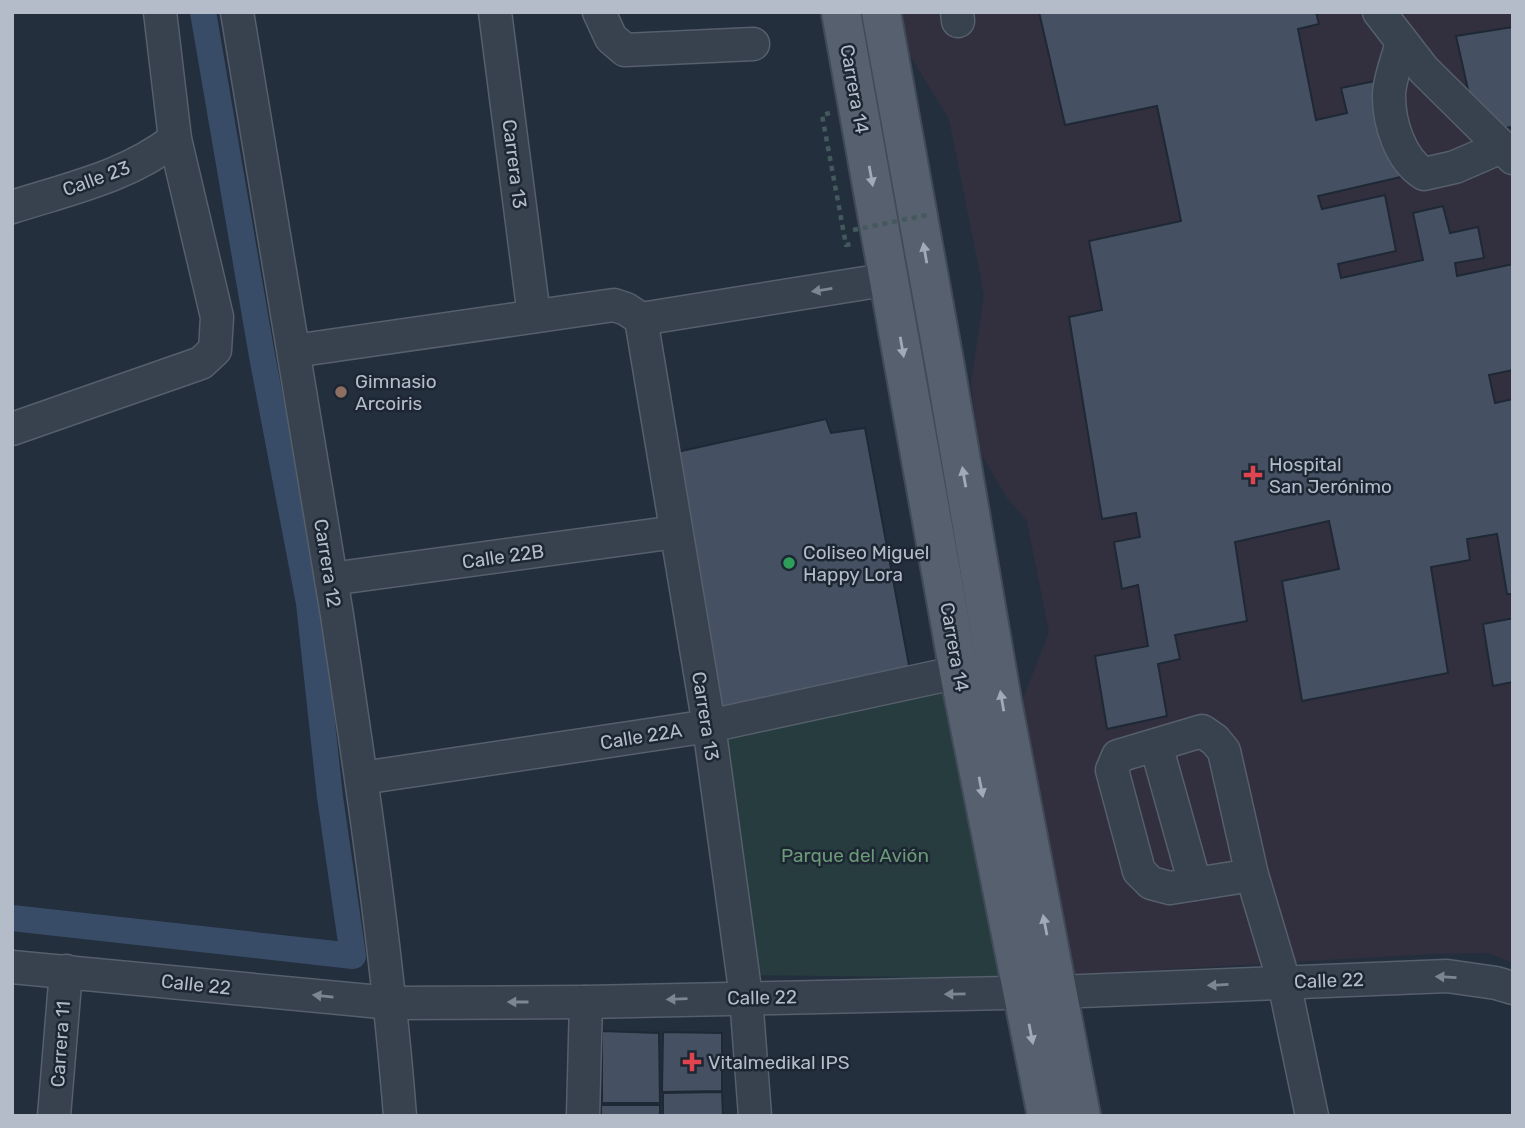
<svg xmlns="http://www.w3.org/2000/svg" width="1525" height="1128" font-family="Rubik,sans-serif">
<style>
.medical{fill:#32303f}
.green{fill:#263c3f}
.lines{fill:none;stroke-linecap:round;stroke-linejoin:round}
.canal{stroke:#394c67;stroke-width:26}
.building{fill:#455162;stroke:#1f2835;stroke-width:2}
.minor-casing{stroke:#565f6c;stroke-width:35}
.major-casing{stroke:#414a57;stroke-width:42}
.path{stroke:#44595c;stroke-width:4.5;stroke-dasharray:5 5;stroke-linecap:butt}
.minor{stroke:#38414e;stroke-width:32}
.major{stroke:#56606e;stroke-width:38}
.path-bridge{stroke:#44595c;stroke-width:4.5;stroke-dasharray:5 5;stroke-linecap:butt}
.oneway{fill:#a1aab7}
.oneway2{fill:#7c8592}
.education-dot{fill:#8d6e63;stroke:#1d2633;stroke-width:2.5}
.health-dot{fill:#e0444e;stroke:#1d2633;stroke-width:2.5}
.leisure-dot{fill:#2e9e5b;stroke:#1d2633;stroke-width:2.5}
.labels{text-anchor:middle;stroke-width:5;stroke-linejoin:round;paint-order:stroke}
.street-label{font-size:19px;fill:#b4bcc9;stroke:#1d2633}
.poi-label{font-size:19px;fill:#b4bcc9;stroke:#1d2633;text-anchor:start}
.park-label{font-size:19px;fill:#6b9a76;stroke:#1d2633}
</style>
<rect width="100%" height="100%" fill="#242f3e"/>
<polygon class="medical" points="898,12 1513,12 1513,963 1488,953 1432,954 1068,975 1017,714 1049,632 1027,521 1007,498 980,452 971,384 984,295 949,119 903,44"/>
<polygon class="green" points="946,690 1000,978 747,975 723,734"/>
<g class="lines">
<polyline class="canal" points="12,918 353,956 330,797 309,603 262,356 203,12"/>
</g>
<g class="building">
<polygon points="1039,12 1316,12 1319,24 1298,29 1316,120 1347,113 1341,88 1380,80 1401,177 1318,196 1322,209 1385,195 1396,251 1338,264 1341,278 1423,260 1413,213 1443,206 1450,233 1478,227 1484,258 1455,263 1457,276 1513,264 1513,370 1489,375 1495,403 1513,399 1513,594 1507,594 1497,534 1467,539 1470,560 1431,567 1448,673 1302,701 1282,581 1339,569 1329,521 1235,542 1247,621 1175,635 1180,659 1158,664 1167,716 1107,729 1095,656 1148,646 1138,585 1122,589 1114,542 1140,537 1136,513 1102,519 1069,317 1102,310 1089,241 1181,221 1157,106 1065,125"/>
<polygon points="1513,27 1513,136 1511,127 1494,129 1469,94 1456,36"/>
<polygon points="826,419 831,433 865,428 910,671 715,717 668,454"/>
<polygon points="1509,619 1513,619 1513,682 1493,686 1483,624"/>
<polygon points="602,1031 659,1033 660,1103 602,1103"/>
<polygon points="663,1032 722,1033 722,1091 662,1092"/>
<polygon points="722,1092 723,1116 663,1116 663,1093"/>
<rect x="601" y="1105" width="59" height="11"/>
</g>
<g class="lines">
<g class="minor-casing">
<g id="minor">
<path d="M237 12C271 213 305 414 337 615 362 782 387 948 400 1116"/>
<polyline points="495,12 534,316"/>
<polyline points="599,12 611,38 625,50 753,44"/>
<polyline points="957,12 958,21"/>
<polyline points="1379,12 1424,70 1513,158"/>
<path d="M1402 42C1398 59 1389 79 1389 96 1389 123 1400 159 1424 174L1455 167 1501 147"/>
<path d="M12 207C68 189 129 176 175 139"/>
<polyline points="641,319 709,726 746,997 755,1116"/>
<polyline points="294,351 614,305 626,309 641,319 890,279"/>
<polyline points="12,429 201,363 215,350 217,317 175,139 160,12"/>
<polyline points="331,579 676,532"/>
<polyline points="1156,745 1195,884"/>
<polyline points="362,778 709,726 959,672"/>
<polyline points="1252,875 1170,888 1151,883 1139,871 1112,770 1118,756 1202,731 1215,740 1224,751 1252,875 1284,982 1312,1116"/>
<polyline points="12,967 391,1003 586,1002 1057,992 1447,976 1496,983 1513,988"/>
<polyline points="54,1116 66,971"/>
<polyline points="583,1116 586,1002"/>
</g>
</g>
<g class="major-casing">
<g id="major">
<polyline points="841,12 959,672 1047,1116"/>
<polyline points="881,12 945,367 1002,701 1081,1116"/>
</g>
</g>
<polyline class="path" points="830,113 822,115 846,245 851,244"/>
<use href="#minor" class="minor"/>
<use href="#major" class="major"/>
<polyline class="path-bridge" points="853,230 927,215"/>
</g>
<defs><path id="oneway-solid" d="M-6-.8H1V-3.2L6.5 0L1 3.2V.8H-6Z" transform="scale(1.75)"/></defs>
<g class="oneway">
<use href="#oneway-solid" transform="translate(871 176) rotate(80)"/>
<use href="#oneway-solid" transform="translate(925 253) rotate(-100)"/>
<use href="#oneway-solid" transform="translate(902 347) rotate(80)"/>
<use href="#oneway-solid" transform="translate(964 477) rotate(-100)"/>
<use href="#oneway-solid" transform="translate(1002 701) rotate(-100)"/>
<use href="#oneway-solid" transform="translate(981 787) rotate(79)"/>
<use href="#oneway-solid" transform="translate(1045 925) rotate(-101)"/>
<use href="#oneway-solid" transform="translate(1031 1034) rotate(79)"/>
</g>
<g class="oneway2">
<use href="#oneway-solid" transform="translate(822 290) rotate(171)"/>
<use href="#oneway-solid" transform="translate(1446 977) rotate(-177)"/>
<use href="#oneway-solid" transform="translate(1218 985) rotate(177)"/>
<use href="#oneway-solid" transform="translate(955 994) rotate(179)"/>
<use href="#oneway-solid" transform="translate(323 996) rotate(-174)"/>
<use href="#oneway-solid" transform="translate(677 999) rotate(178)"/>
<use href="#oneway-solid" transform="translate(518 1002) rotate(180)"/>
</g>
<circle class="education-dot" cx="341" cy="392" r="7"/>
<g class="health-dot">
<path d="M1249.5 464.5h7v7h7v7h-7v7h-7v-7h-7v-7h7z"/>
<path d="M688.5 1051.5h7v7h7v7h-7v7h-7v-7h-7v-7h7z"/>
</g>
<circle class="leisure-dot" cx="789" cy="563" r="7"/>
<g class="labels">
<g class="street-label">
<text transform="translate(855 89) rotate(80)" y="7">Carrera 14</text>
<text transform="translate(515 164) rotate(83)" y="7">Carrera 13</text>
<text transform="translate(96 178) rotate(-20)" y="7">Calle 23</text>
<text transform="translate(503 556) rotate(-8)" y="7">Calle 22B</text>
<text transform="translate(328 563) rotate(81)" y="7">Carrera 12</text>
<text transform="translate(955 647) rotate(80)" y="7">Carrera 14</text>
<text transform="translate(706 716) rotate(81)" y="7">Carrera 13</text>
<text transform="translate(641 736) rotate(-9)" y="7">Calle 22A</text>
<text transform="translate(1329 980) rotate(-2)" y="7">Calle 22</text>
<text transform="translate(196 984) rotate(6)" y="7">Calle 22</text>
<text transform="translate(762 997) rotate(-1)" y="7">Calle 22</text>
<text transform="translate(60 1044) rotate(-86)" y="7">Carrera 11</text>
</g>
<g class="poi-label">
<text x="355" y="388">Gimnasio<tspan x="355" dy="22">Arcoiris</tspan></text>
<text x="1269" y="471">Hospital<tspan x="1269" dy="22">San Jerónimo</tspan></text>
<text x="803" y="559">Coliseo Miguel<tspan x="803" dy="22">Happy Lora</tspan></text>
<text x="708" y="1069">Vitalmedikal IPS</text>
</g>
<g class="park-label">
<text x="855" y="862">Parque del Avión</text>
</g>
</g>
<rect width="1525" height="1128" fill="none" stroke="#b4bcc9" stroke-width="28"/>
</svg>
